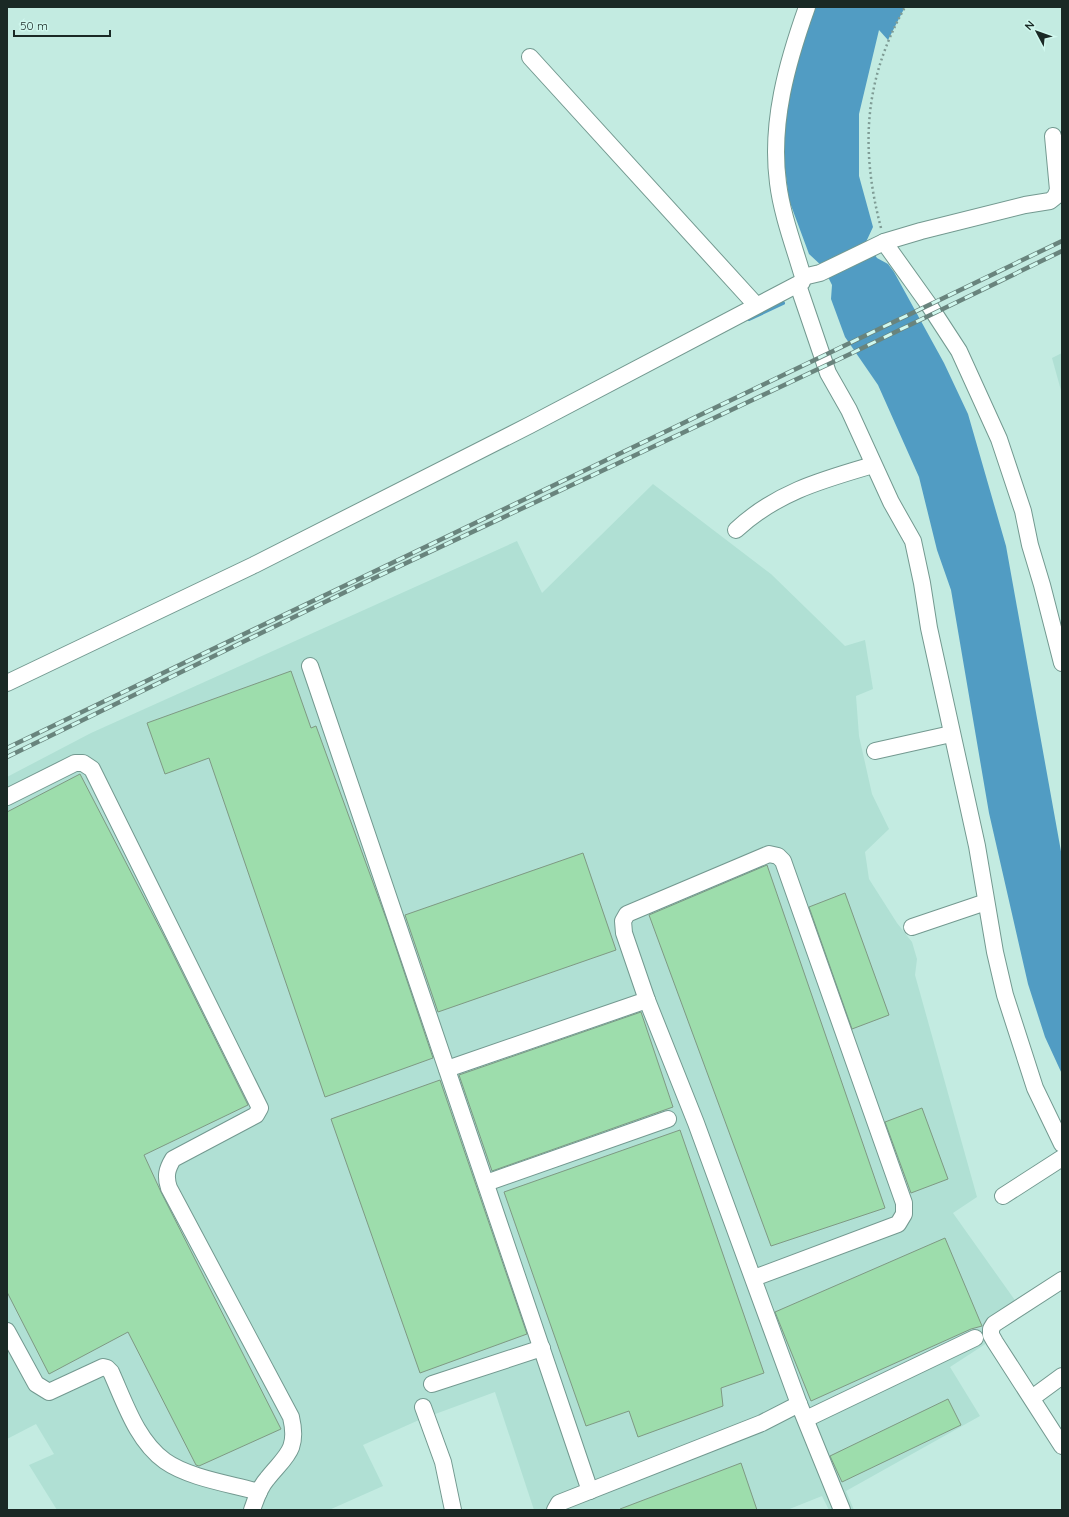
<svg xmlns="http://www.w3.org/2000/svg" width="1069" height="1517" font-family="Quicksand,sans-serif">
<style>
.built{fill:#b0e0d4}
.water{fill:#519cc3}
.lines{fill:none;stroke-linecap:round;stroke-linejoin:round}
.stream{stroke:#519cc3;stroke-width:4}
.building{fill:#9dddac;stroke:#7e9983}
.minor-casing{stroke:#739990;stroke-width:18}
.path{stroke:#7f9c95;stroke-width:2.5;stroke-dasharray:2 3;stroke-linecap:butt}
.minor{stroke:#fff;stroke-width:16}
.rail-casing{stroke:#69847d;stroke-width:4.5}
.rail{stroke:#d0f8ee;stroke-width:3;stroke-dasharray:9;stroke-linecap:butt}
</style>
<rect width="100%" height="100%" fill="#c3ebe1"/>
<g class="built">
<polygon points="1062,353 1062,394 1052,358"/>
<polygon points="653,484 771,574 845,646 865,640 873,689 856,696 859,736 872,794 889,829 865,852 869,879 897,923 912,942 917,959 915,975 977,1197 953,1213 1019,1306 990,1341 950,1367 980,1416 846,1491 854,1510 829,1510 822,1496 787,1510 534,1510 495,1392 419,1420 363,1445 383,1486 329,1510 57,1510 29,1465 54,1454 36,1424 7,1439 7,777 91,733 517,541 542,593"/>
</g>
<polygon class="water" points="815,7 905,7 888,40 879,30 859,114 859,176 873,227 866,242 877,258 888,264 894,272 944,363 968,414 1006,546 1062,857 1062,1074 1045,1037 1028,984 989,813 951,590 937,550 919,477 878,385 845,337 831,299 832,285 823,267 809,254 789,200 782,145 792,77"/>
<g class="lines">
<polyline class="stream" points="749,319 783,303"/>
</g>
<g class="building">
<polygon points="291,671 311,728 316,726 387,921 433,1058 325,1097 209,758 165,774 147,723"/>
<polygon points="80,774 165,938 248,1105 144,1155 161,1192 281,1429 199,1466 196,1465 128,1332 49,1374 7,1292 7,812"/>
<polygon points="583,853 616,950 438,1012 405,915"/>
<polygon points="767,865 885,1208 771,1246 649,915"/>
<polygon points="845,893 889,1015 852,1029 809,907"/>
<polygon points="641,1012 673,1107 492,1171 459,1075"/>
<polygon points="440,1080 527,1334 420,1373 331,1119"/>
<polygon points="922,1108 948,1179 911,1193 885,1122"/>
<polygon points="680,1130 764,1373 721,1388 723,1406 638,1437 629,1411 586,1426 504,1192"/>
<polygon points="945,1238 982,1326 971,1329 811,1401 775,1312"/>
<polygon points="948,1399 961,1425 842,1482 830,1456"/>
<polygon points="741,1463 757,1510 620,1510 620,1509"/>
</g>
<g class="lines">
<g class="minor-casing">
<g id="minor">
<polyline points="530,57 756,305"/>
<polyline points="884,242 929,305 959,351 999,439 1023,511 1030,545 1042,585 1062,663"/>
<polyline points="803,277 820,273 884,242 921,231 1025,205 1050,201 1055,197 1058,190 1053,136"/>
<polyline points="798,285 828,373 849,410 891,502 913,541 922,583 929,628 977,846 995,952 1005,995 1035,1088 1062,1144"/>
<path d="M736 530C777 492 822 480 873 465"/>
<polyline points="310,666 590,1491"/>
<path d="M7 683 254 565 530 425 802 282 803 277C794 246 782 215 778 183 770 123 787 63 807 7"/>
<polyline points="875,751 951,734"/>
<path d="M7 797 75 763H83L92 769 260 1108 256 1115 173 1159C167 1169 165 1176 169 1188L291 1417C299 1451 285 1456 267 1479 259 1488 256 1499 252 1510"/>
<polyline points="912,927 986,902"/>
<polyline points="447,1069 647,1000"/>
<polyline points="486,1183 668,1119"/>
<polyline points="1003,1196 1062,1158"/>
<polyline points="754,1278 898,1224 904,1214 904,1203 783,861 778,856 769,854 627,914 623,921 624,933 647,1000 696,1123 799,1404 842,1510"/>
<polyline points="1062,1280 994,1324 991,1329 991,1335 995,1342 1062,1446"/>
<path d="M7 1331 36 1384 49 1392 103 1367 107 1368 111 1372C125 1403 137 1441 165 1461 189 1478 231 1484 259 1492"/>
<polyline points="432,1384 542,1348"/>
<polyline points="1032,1398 1062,1376"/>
<polyline points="423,1407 443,1462 453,1510"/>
<polyline points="806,1419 975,1338"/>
<polyline points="555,1510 559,1503 762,1423 799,1404"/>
</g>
</g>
<path class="path" d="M881 228C860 148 864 80 905 7"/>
<use href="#minor" class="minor"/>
<g class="rail-casing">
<g id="rail">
<polyline points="7,748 1062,241"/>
<polyline points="7,757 368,581 848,355 1062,251"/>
</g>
</g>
<use href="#rail" class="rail"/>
</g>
<rect width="1069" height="1517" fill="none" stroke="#1a2925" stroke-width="16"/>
<g transform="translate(1037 32) rotate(311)" stroke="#d0f8ee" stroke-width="3" paint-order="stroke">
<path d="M0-3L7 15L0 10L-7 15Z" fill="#1a2925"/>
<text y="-6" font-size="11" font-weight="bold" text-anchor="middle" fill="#1a2925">N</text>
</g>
<path d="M14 30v6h96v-6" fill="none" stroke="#1a2925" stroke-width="2"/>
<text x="20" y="30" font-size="12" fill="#1a2925" stroke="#d0f8ee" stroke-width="3" paint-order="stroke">50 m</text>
</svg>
